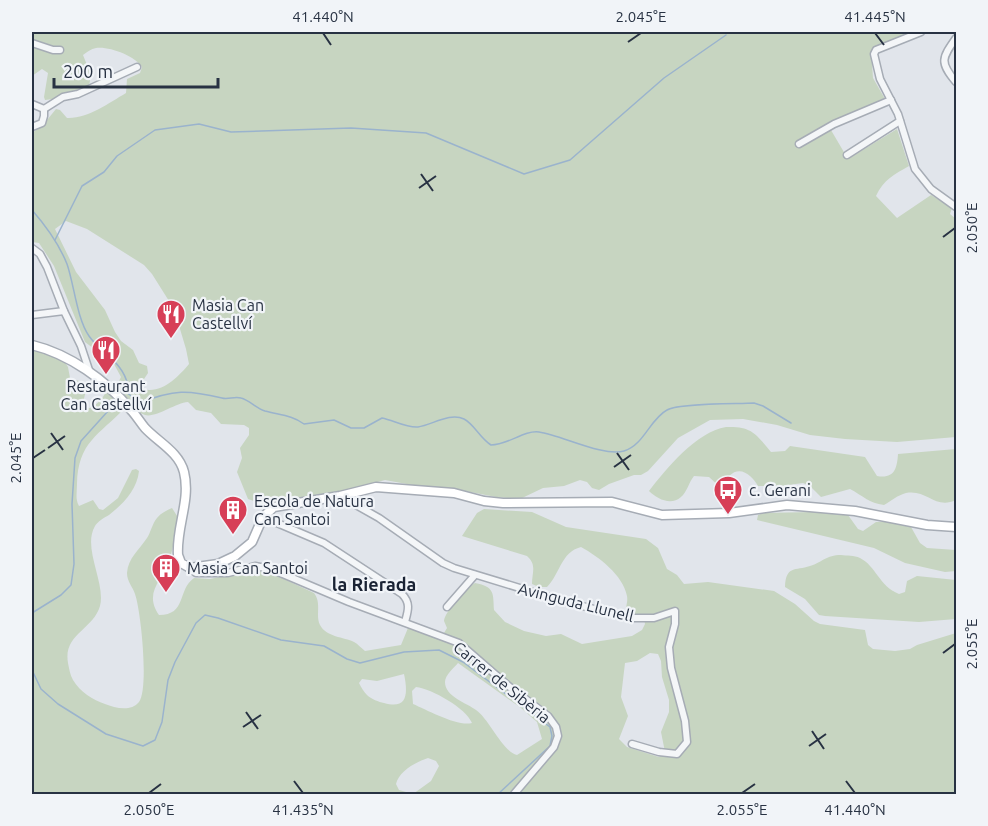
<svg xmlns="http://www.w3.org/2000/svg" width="988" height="826" font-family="Ubuntu,sans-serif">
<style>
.green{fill:#c7d5c1;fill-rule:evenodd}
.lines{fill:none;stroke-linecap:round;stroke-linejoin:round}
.stream{stroke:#9ab3cd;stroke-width:1.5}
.street-casing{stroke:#a6acb5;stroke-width:9}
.secondary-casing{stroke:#a6acb5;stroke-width:11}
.street{stroke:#f4f6f8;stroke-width:6}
.secondary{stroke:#fff;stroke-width:8}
.ticks{fill:none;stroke:#283243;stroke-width:2}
.labels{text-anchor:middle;stroke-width:4.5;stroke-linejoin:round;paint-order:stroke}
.poi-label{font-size:16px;fill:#283243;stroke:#f1f4f8;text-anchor:start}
.street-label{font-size:16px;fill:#283243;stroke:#f1f4f8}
.neighbourhood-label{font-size:18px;font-weight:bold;fill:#1a2334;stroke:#f1f4f8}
.neatline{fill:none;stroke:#283243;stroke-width:2}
.ticks-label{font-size:15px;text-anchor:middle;fill:#283243}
</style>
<rect width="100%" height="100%" fill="#e1e5eb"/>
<g class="green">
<path d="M32 32H914L871 50 873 78 885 99 828 125 848 159 897 129 909 166C895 174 883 180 876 196L897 218 931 195 952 208 950 214 956 219V437L897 442 845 439 810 435 777 425 743 419 710 420 678 438 648 471 641 475H634L609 484 599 490 592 488 587 482 580 480 564 486 543 488 520 499 496 497 455 489H434L385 480 325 496 290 498 262 504 248 499 237 472 242 458 240 448 249 435V428L244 425 221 424 211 413 196 410 188 402C175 403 156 418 145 415 136 412 126 399 118 393V383L121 377 114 364 85 342 54 266 39 243 32 242V133L43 125 56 109 60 110 67 118C87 119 109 103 126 93L127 79 140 73 142 67C135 56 109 46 96 48 91 49 87 52 83 55L91 75 89 86 53 99 45 100 44 97 48 73 42 69 32 76ZM66 221 87 229 144 265 152 274 174 309 186 349 189 364C178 377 162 394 143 389L144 379 148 373 147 366 139 363 133 350 121 341 115 332 105 310 76 272 55 229Z"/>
<path d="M32 349 64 361 68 367 70 378 79 381 86 390 83 403 89 408 93 407 101 400 108 389 125 408C99 435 78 442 77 484 77 492 75 499 79 506L93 500 99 509 103 510 118 498 132 470 136 469 139 471C137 490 123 504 109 515 105 517 97 522 95 526 82 548 106 583 100 606 93 630 63 634 68 663 69 668 70 675 73 680 80 692 93 700 105 704 115 708 131 712 139 702 149 689 141 611 135 594 133 587 127 582 127 573 128 558 139 550 147 538 151 532 152 524 157 518 161 513 167 510 172 508L179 519C176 533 173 548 169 562 163 580 143 592 159 615 187 615 177 590 194 578L210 579 260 568 314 593C322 603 315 615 320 625 326 637 344 637 354 642 358 644 361 648 365 651L401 645 408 628 441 638 447 628 444 621C445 611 466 589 475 583 495 587 493 593 494 610L505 622 524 631 546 636 561 634 582 644 632 636 642 630 645 624 644 619 626 610C626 605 628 601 627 596 623 575 599 557 581 547 561 552 560 574 547 587H539L532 584C532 572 537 565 527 556L462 536 477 513 484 509 532 512 566 527 646 539 658 548 667 569 677 575 684 584 708 582 774 591 795 604 814 621 820 624 865 630 868 645 873 649 895 651 910 649 917 645 956 633V794H32ZM650 653 658 654 661 661 662 677 669 700V712L661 732 665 752 659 757 627 747 619 739 628 716 621 697 625 663 637 661ZM458 663 521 708 537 722 542 739 517 755C502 751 490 720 476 710 467 703 445 697 445 682 445 675 454 668 458 663ZM404 674C408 693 408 710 384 703 379 702 371 699 367 695 364 692 361 687 359 683L362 679 377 681ZM416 687C432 689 466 708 472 723 458 727 427 710 413 704L412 691ZM428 758 436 761 439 766 431 781 413 794 399 790 396 784C399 771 416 762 428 758Z"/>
<path d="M726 427C752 426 756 434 771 452L785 451 790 446 865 457 877 476C894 479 897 469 898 454L956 449V500C935 510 927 489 906 493 898 495 891 501 884 505 869 503 863 496 850 489L821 497 810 486 803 483 781 486H758C753 477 741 464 729 476 725 480 725 483 720 487L709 477 694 476C689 482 687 492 681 497 671 506 657 499 649 491 667 468 696 432 726 427Z"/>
<polygon points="813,512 848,515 858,529 863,531 876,522 899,522 911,527 920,543 927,548 956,550 956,571 945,572 905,563 874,548 757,520 758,515 763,513"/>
<path d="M841 555C847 556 854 555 860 558 876 566 879 586 899 594L905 592 907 581 917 576 956 580V619L919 622 825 616 819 615 805 599 785 587C786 565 795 571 810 566 823 562 826 555 841 555Z"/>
</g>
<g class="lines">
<g class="stream">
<path d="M32 210C46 226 59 244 67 264 74 284 77 319 89 336 102 355 123 361 128 386L122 395"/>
<polyline points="55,240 82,186 104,172 117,156 155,130 199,124 231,132 351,128 426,133 524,174 570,160 664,78 726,35"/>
<path d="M125 391 140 403C174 389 188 390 222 398 228 400 234 396 241 398 249 400 256 408 265 411 279 415 292 415 304 424L334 420 351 428H364L382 418C393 420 406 428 418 427 432 425 450 412 464 419 474 424 480 438 491 445 508 445 524 430 539 432 561 435 603 457 624 451 644 445 650 419 667 410 678 403 737 404 754 403L763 406 791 423"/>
<polyline points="32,613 61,595 71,585 74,564 72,504 75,458 81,441 117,401"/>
<polyline points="32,670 41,689 58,704 106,734 143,746 155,740 162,722 168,680 175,662 196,623 205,615 218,618 281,640 324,646 347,659 360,663 404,652 439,650 463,662 550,727 552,736 550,746 498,794"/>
<polyline points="455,794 465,794"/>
</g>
<g class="street-casing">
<g id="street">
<polyline points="921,32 876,50 874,54 880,79 898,114 915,169 931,189 956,207"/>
<path d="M956 38C942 58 939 62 956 82"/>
<polyline points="32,43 53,50 60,50"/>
<polyline points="32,104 44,109"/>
<polyline points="44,109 63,97 78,94 137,67"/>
<polyline points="32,127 42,123 44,116 44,109"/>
<polyline points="799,144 834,124 891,100"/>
<polyline points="847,155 900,121"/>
<polyline points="32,248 40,254 47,267 64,311 81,346 89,370"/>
<polyline points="32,315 64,311"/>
<polyline points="340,496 379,518 443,563 454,568 559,600 629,618 654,618 675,611 675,624 669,647 671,668 685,721 687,742 677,754 659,752 632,744"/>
<path d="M263 517 324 543 402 594C411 603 408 611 405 622"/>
<polyline points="190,568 196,573 228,573 255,566 271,569 349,602 459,643 511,688 548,716 556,727 558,736 554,747 514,794"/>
<polyline points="447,607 475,575"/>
</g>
</g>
<g class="secondary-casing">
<path id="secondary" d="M32 345C69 354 106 380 131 410 136 415 140 422 145 428 158 442 179 452 184 472 191 500 176 527 178 555L181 563 190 568 218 564 235 556 252 542 263 517 274 507 340 496 376 487 454 493 484 501 503 503 612 502 662 515 729 513 787 505 855 511 927 525 956 527"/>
</g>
<use href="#street" class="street"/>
<use href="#secondary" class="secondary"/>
</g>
<path class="ticks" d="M323 33 331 45M875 33 884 45M628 42 641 33M421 174 433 191M419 188 436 176M943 237 955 228M51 433 63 450M48 448 65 436M617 453 629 470M33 458 45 450M614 467 631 455M943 653 955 644M246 712 258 729M243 727 261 715M812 731 824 749M809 746 826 734M294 781 303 793M846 781 855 793M149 793 161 784M742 793 755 784"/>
<defs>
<g id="restaurant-pin" transform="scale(1.5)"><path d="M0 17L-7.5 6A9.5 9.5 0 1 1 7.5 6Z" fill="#d73f57" stroke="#f1f4f8"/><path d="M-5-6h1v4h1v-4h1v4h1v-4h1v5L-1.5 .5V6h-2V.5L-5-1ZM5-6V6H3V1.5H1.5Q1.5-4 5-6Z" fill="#fff"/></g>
<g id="bus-pin" transform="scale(1.5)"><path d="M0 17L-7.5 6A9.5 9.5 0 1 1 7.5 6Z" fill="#d73f57" stroke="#f1f4f8"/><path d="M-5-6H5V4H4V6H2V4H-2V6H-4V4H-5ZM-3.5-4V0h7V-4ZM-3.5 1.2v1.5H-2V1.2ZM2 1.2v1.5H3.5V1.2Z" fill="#fff"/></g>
<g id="building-pin" transform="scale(1.5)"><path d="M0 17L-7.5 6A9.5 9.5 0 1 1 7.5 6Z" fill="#d73f57" stroke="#f1f4f8"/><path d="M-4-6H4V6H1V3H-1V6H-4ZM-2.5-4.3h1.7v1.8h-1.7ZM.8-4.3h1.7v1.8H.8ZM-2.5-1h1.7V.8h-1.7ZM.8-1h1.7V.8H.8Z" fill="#fff"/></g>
</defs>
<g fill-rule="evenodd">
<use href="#restaurant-pin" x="171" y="314"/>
<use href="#restaurant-pin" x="106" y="350"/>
<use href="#bus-pin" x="728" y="490"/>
<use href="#building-pin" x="233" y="510"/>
<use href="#building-pin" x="166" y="568"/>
</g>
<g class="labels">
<g class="poi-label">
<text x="192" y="311">Masia Can<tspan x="192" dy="18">Castellví</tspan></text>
<text x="106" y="392" text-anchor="middle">Restaurant<tspan x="106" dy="18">Can Castellví</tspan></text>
<text x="749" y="496">c. Gerani</text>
<text x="254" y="507">Escola de Natura<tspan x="254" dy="18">Can Santoi</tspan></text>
<text x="187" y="574">Masia Can Santoi</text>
</g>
<g class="street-label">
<text transform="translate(576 602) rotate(14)" y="6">Avinguda Llunell</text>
<text transform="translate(502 682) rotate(39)" y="6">Carrer de Sibèria</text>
</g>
<g class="neighbourhood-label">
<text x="374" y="591">la Rierada</text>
</g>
</g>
<rect width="988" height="826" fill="none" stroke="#f1f4f8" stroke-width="66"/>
<path d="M54 78v9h164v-9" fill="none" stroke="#283243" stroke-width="3"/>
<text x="63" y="78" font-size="18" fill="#283243" stroke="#f1f4f8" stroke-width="4.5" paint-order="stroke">200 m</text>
<rect x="33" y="33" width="922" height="760" class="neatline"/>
<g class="ticks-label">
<text x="323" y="22">41.440°N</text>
<text x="641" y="22">2.045°E</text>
<text x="875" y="22">41.445°N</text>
<text transform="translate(972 228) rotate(-90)" y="5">2.050°E</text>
<text transform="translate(16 458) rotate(-90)" y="5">2.045°E</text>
<text transform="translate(972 644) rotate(-90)" y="5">2.055°E</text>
<text x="149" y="815">2.050°E</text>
<text x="303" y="815">41.435°N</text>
<text x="742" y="815">2.055°E</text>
<text x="855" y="815">41.440°N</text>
</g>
</svg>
